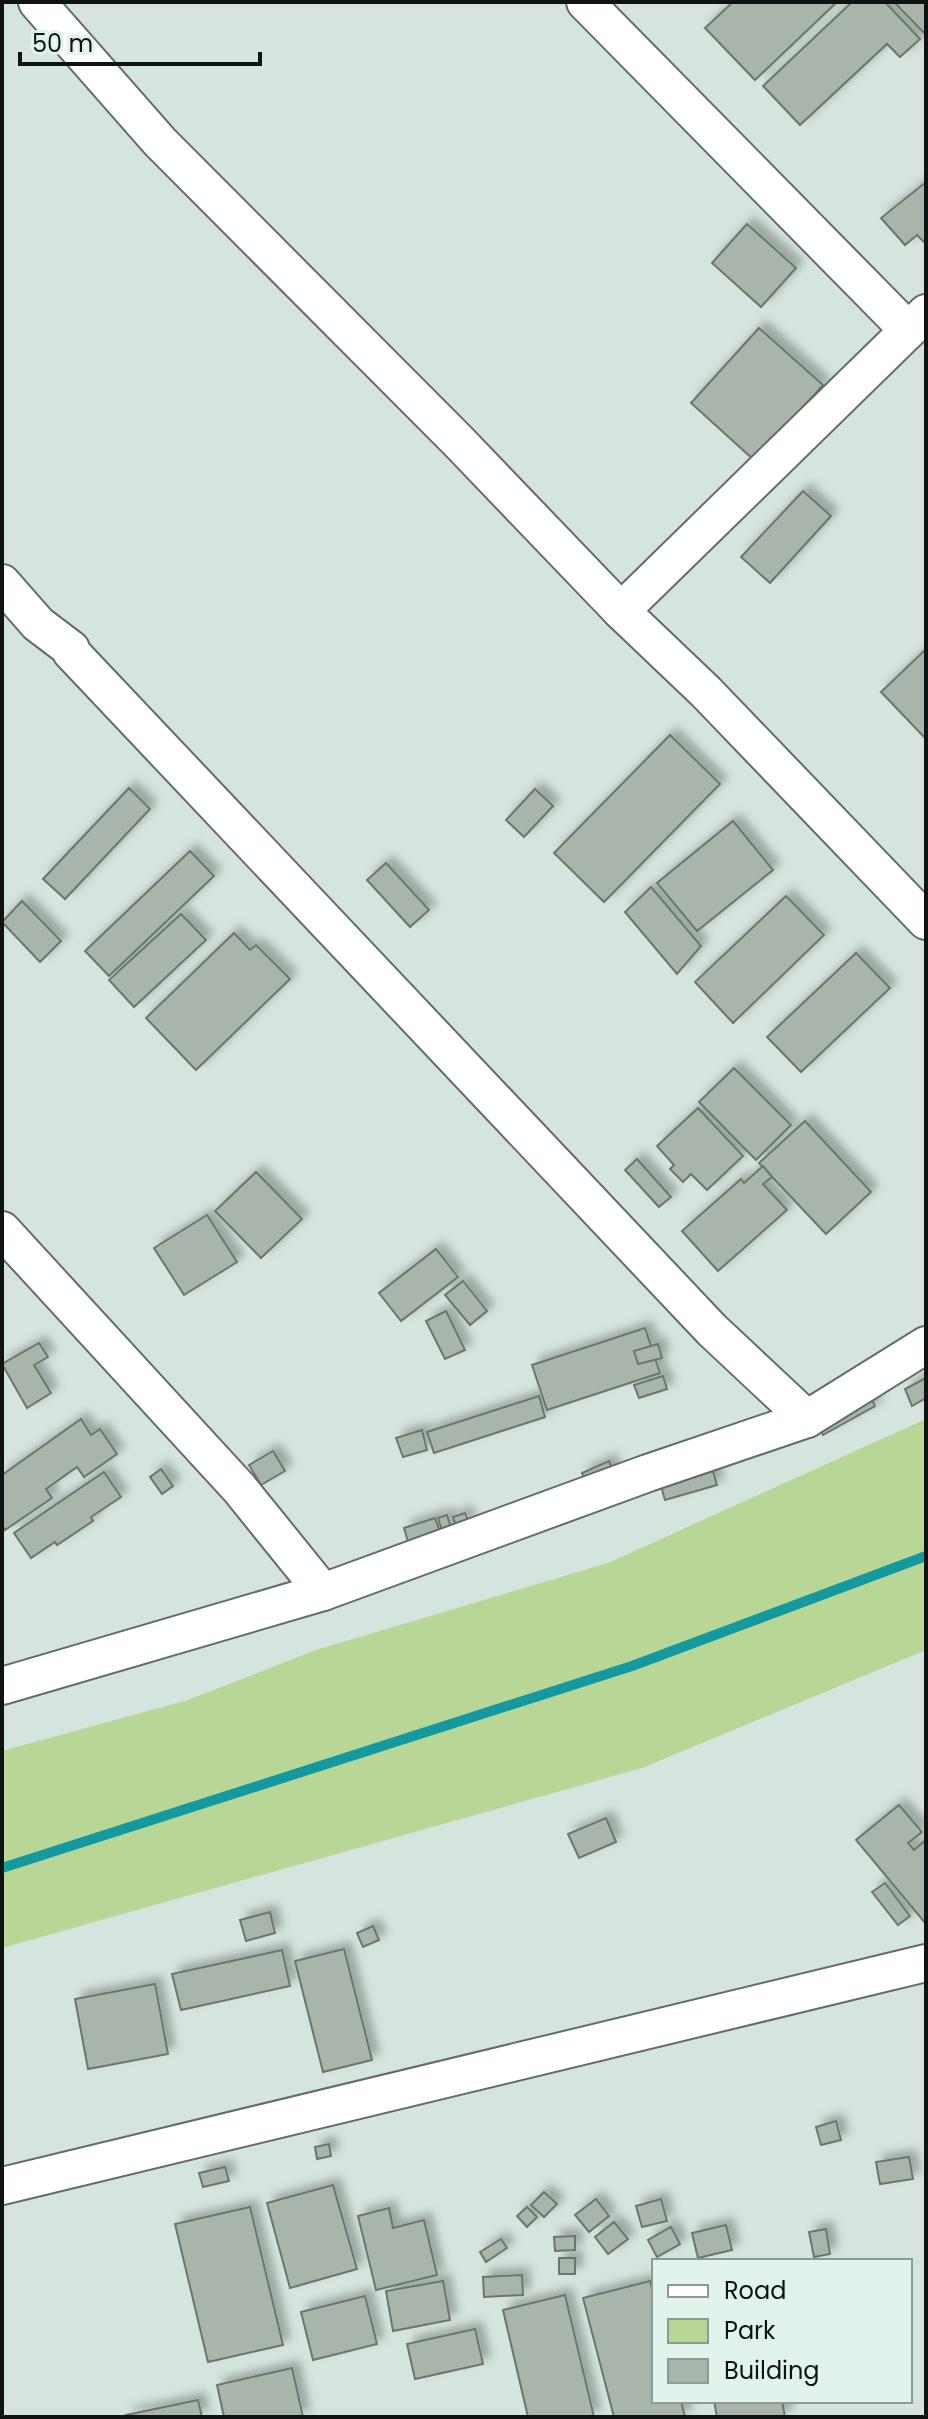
<svg xmlns="http://www.w3.org/2000/svg" width="928" height="2419" font-family="Poppins,sans-serif">
<style>
.green{fill:#b8d796}
.lines{fill:none;stroke-linecap:round;stroke-linejoin:round}
.stream{stroke:#1599a0;stroke-width:10}
.building{fill:#a9b5aa;stroke:#6c776c;stroke-width:2;filter:url(#shadow)}
.minor-casing{stroke:#606e67;stroke-width:40}
.minor{stroke:#fff;stroke-width:36}
</style>
<defs>
<filter id="shadow"><feDropShadow dx="7" dy="-7" stdDeviation="4" flood-color="#0004"/></filter>
</defs>
<rect width="100%" height="100%" fill="#d5e5dd"/>
<polygon class="green" points="926,1419 926,1650 642,1768 2,1948 2,1751 188,1700 316,1650 608,1563"/>
<g class="lines">
<polyline class="stream" points="2,1868 632,1666 926,1556"/>
</g>
<g class="building">
<polygon points="733,2 837,2 755,80 705,28"/>
<polygon points="852,2 885,2 920,39 900,57 887,44 800,125 763,86"/>
<polygon points="894,2 926,2 926,35"/>
<polygon points="926,182 926,244 917,235 905,245 881,218"/>
<polygon points="747,224 796,268 761,307 712,263"/>
<polygon points="759,328 823,385 755,461 691,403"/>
<polygon points="803,491 831,516 770,583 741,557"/>
<polygon points="926,649 926,739 881,692"/>
<polygon points="670,735 720,784 604,902 554,853"/>
<polygon points="129,788 150,809 65,899 43,879"/>
<polygon points="535,789 553,806 524,837 506,820"/>
<polygon points="733,821 773,870 697,931 657,883"/>
<polygon points="190,851 214,876 109,976 85,951"/>
<polygon points="386,863 429,910 410,927 367,880"/>
<polygon points="651,887 701,946 677,974 625,912"/>
<polygon points="786,896 824,935 733,1023 695,982"/>
<polygon points="22,901 61,941 40,962 2,922"/>
<polygon points="181,914 206,940 134,1007 109,980"/>
<polygon points="234,933 250,950 256,945 290,979 196,1070 146,1018"/>
<polygon points="856,953 890,988 801,1072 767,1037"/>
<polygon points="734,1068 791,1125 756,1160 699,1102"/>
<polygon points="698,1108 743,1156 707,1190 691,1174 683,1182 670,1169 674,1165 657,1146"/>
<polygon points="805,1121 871,1192 826,1234 759,1163"/>
<polygon points="637,1159 671,1197 659,1207 625,1170"/>
<polygon points="763,1166 772,1177 763,1184 787,1210 718,1271 682,1231 741,1179 744,1183"/>
<polygon points="256,1172 302,1219 261,1258 215,1211"/>
<polygon points="207,1215 237,1262 184,1295 154,1248"/>
<polygon points="436,1249 458,1277 401,1321 379,1293"/>
<polygon points="463,1281 487,1311 470,1325 445,1295"/>
<polygon points="446,1311 465,1350 445,1359 426,1321"/>
<polygon points="645,1328 660,1373 547,1410 532,1365"/>
<polygon points="39,1343 48,1357 34,1365 51,1393 27,1408 2,1364"/>
<polygon points="658,1344 662,1358 638,1364 634,1351"/>
<polygon points="663,1376 667,1389 639,1398 634,1385"/>
<polygon points="926,1378 926,1398 912,1406 905,1389"/>
<polygon points="870,1395 875,1406 823,1435 816,1423"/>
<polygon points="539,1396 545,1417 434,1453 427,1432"/>
<polygon points="81,1419 91,1435 100,1429 117,1454 84,1477 77,1467 46,1489 52,1498 5,1530 2,1525 2,1475"/>
<polygon points="422,1430 427,1450 403,1457 396,1438"/>
<polygon points="273,1451 285,1471 261,1485 249,1465"/>
<polygon points="609,1461 616,1478 590,1490 582,1473"/>
<polygon points="161,1469 173,1486 162,1494 150,1477"/>
<polygon points="713,1471 717,1485 665,1500 661,1486"/>
<polygon points="104,1472 121,1497 91,1517 93,1521 57,1545 55,1542 31,1558 14,1533"/>
<polygon points="465,1513 469,1523 456,1527 453,1517"/>
<polygon points="447,1515 452,1531 443,1534 438,1518"/>
<polygon points="435,1518 440,1532 408,1542 404,1528"/>
<polygon points="899,1805 922,1832 908,1843 914,1850 926,1840 926,1924 856,1840"/>
<polygon points="606,1818 616,1842 579,1858 568,1834"/>
<polygon points="885,1883 910,1916 898,1925 872,1892"/>
<polygon points="270,1912 275,1933 246,1941 240,1920"/>
<polygon points="373,1926 379,1940 363,1947 357,1933"/>
<polygon points="344,1949 372,2060 323,2072 295,1961"/>
<polygon points="282,1950 290,1986 181,2010 172,1974"/>
<polygon points="155,1984 168,2054 88,2069 75,1999"/>
<polygon points="836,2121 841,2140 821,2145 816,2127"/>
<polygon points="329,2144 331,2156 317,2159 315,2147"/>
<polygon points="909,2157 913,2179 880,2184 876,2162"/>
<polygon points="225,2167 229,2181 203,2187 199,2173"/>
<polygon points="333,2185 357,2269 290,2288 267,2203"/>
<polygon points="544,2192 557,2204 544,2217 531,2205"/>
<polygon points="596,2199 609,2216 589,2232 575,2215"/>
<polygon points="661,2199 667,2221 642,2227 636,2206"/>
<polygon points="250,2207 283,2345 208,2362 175,2224"/>
<polygon points="527,2207 537,2217 527,2227 517,2216"/>
<polygon points="389,2208 393,2228 424,2220 437,2275 376,2290 358,2216"/>
<polygon points="614,2222 628,2239 608,2254 595,2237"/>
<polygon points="726,2225 732,2250 698,2258 692,2233"/>
<polygon points="671,2227 680,2244 657,2257 648,2240"/>
<polygon points="826,2229 830,2254 814,2257 809,2232"/>
<polygon points="575,2236 575,2250 555,2251 554,2237"/>
<polygon points="501,2239 507,2248 486,2262 480,2252"/>
<rect x="559" y="2258" width="16" height="16"/>
<polygon points="522,2275 523,2295 484,2297 483,2277"/>
<polygon points="443,2281 450,2320 393,2331 386,2291"/>
<polygon points="650,2281 654,2297 654,2401 681,2401 685,2417 614,2417 583,2298"/>
<polygon points="565,2295 594,2417 528,2417 503,2310"/>
<polygon points="365,2296 377,2344 313,2360 301,2312"/>
<polygon points="475,2329 483,2364 415,2379 407,2344"/>
<polygon points="292,2368 303,2417 224,2417 217,2385"/>
<polygon points="198,2400 202,2417 127,2417 126,2415"/>
<polygon points="714,2401 782,2401 785,2417 717,2417"/>
</g>
<g class="lines">
<g class="minor-casing">
<g id="minor">
<polyline points="37,2 160,142 458,441 621,611 706,692 926,921"/>
<polyline points="585,2 908,330"/>
<polyline points="2,583 38,624 71,649 71,652 712,1330 807,1419"/>
<polyline points="621,611 926,313"/>
<polyline points="2,1230 239,1488 323,1592"/>
<polyline points="2,1686 323,1592 648,1473 807,1419 926,1345"/>
<polyline points="2,2186 926,1963"/>
</g>
</g>
<use href="#minor" class="minor"/>
</g>
<rect width="928" height="2419" fill="none" stroke="#0f1412" stroke-width="8"/>
<rect x="652" y="2259" width="260" height="144" fill="#e2f3eb" stroke="#8e9a94" stroke-width="2"/>
<rect x="668" y="2285" width="40" height="12" fill="#ffffff" stroke="#8e9a94" stroke-width="2"/>
<text x="724" y="2299" font-size="24" fill="#0f1412">Road</text>
<rect x="668" y="2319" width="40" height="24" fill="#b8d796" stroke="#8e9a94" stroke-width="2"/>
<text x="724" y="2339" font-size="24" fill="#0f1412">Park</text>
<rect x="668" y="2359" width="40" height="24" fill="#a9b5aa" stroke="#8e9a94" stroke-width="2"/>
<text x="724" y="2379" font-size="24" fill="#0f1412">Building</text>
<path d="M20 52v12h240v-12" fill="none" stroke="#0f1412" stroke-width="4"/>
<text x="32" y="52" font-size="24" fill="#0f1412" stroke="#e2f3eb" stroke-width="6" paint-order="stroke">50 m</text>
</svg>
